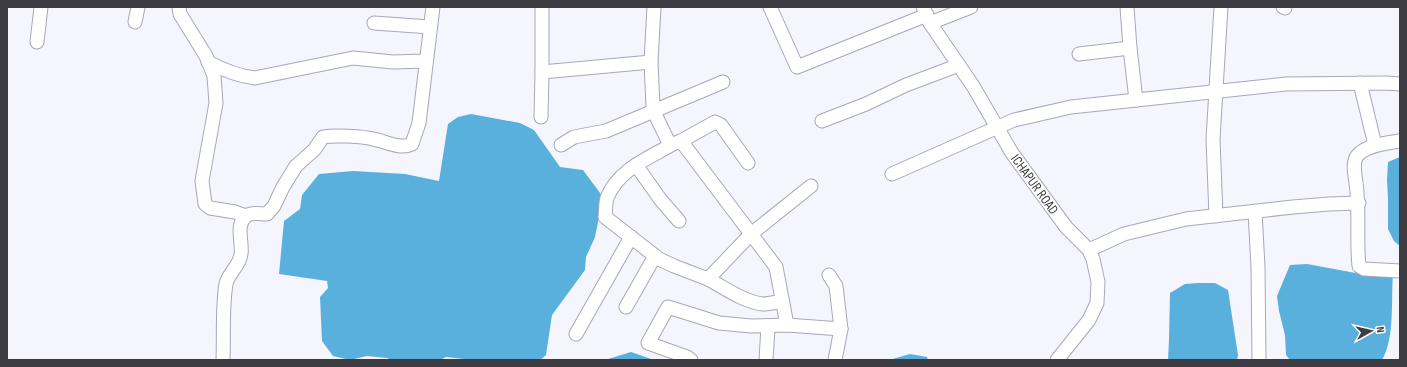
<svg xmlns="http://www.w3.org/2000/svg" width="1407" height="367" font-family="'Sofia Sans Condensed',sans-serif">
<style>
.water{fill:#59b0dc}
.lines{fill:none;stroke-linecap:round;stroke-linejoin:round}
.minor-casing{stroke:#a7a8b4;stroke-width:15}
.minor{stroke:#fff;stroke-width:13}
.labels{text-anchor:middle;stroke-width:3.5;stroke-linejoin:round;paint-order:stroke}
.street-label{font-size:14px;fill:#3c3c42;stroke:#fff}
</style>
<rect width="100%" height="100%" fill="#f5f5fd"/>
<g class="water">
<polygon points="471,114 520,123 534,130 560,167 583,170 603,197 595,237 586,257 585,270 552,315 546,355 540,360 473,360 446,357 440,360 391,360 387,358 367,356 350,360 333,356 322,341 320,297 328,288 327,281 279,274 284,221 300,209 302,195 319,174 353,171 405,174 439,181 448,124 458,117"/>
<polygon points="1400,157 1400,246 1394,241 1388,229 1388,199 1387,180 1388,162"/>
<path d="M1307 264 1372 276 1393 273C1391 298 1395 339 1382 360H1290L1286 355 1285 335 1279 311 1277 296 1290 265Z"/>
<polygon points="1198,283 1215,283 1228,290 1238,355 1237,360 1168,360 1169,340 1170,293 1185,284"/>
<polygon points="631,352 654,360 607,360 608,359"/>
<polygon points="910,354 927,357 928,360 889,360"/>
</g>
<g class="lines">
<g class="minor-casing">
<g id="minor">
<polyline points="179,7 180,14 206,56 214,76 216,103 202,181 205,204 210,208 235,212 246,216"/>
<polyline points="542,7 542,72 651,62"/>
<polyline points="654,7 651,62 653,107 654,112 670,145 681,141 715,122 721,125 748,163"/>
<polyline points="770,7 797,67 927,15"/>
<polyline points="923,7 930,23 973,86 1012,153 1066,227 1089,250 1093,259 1098,282 1097,303 1089,320 1057,360"/>
<polyline points="1127,7 1130,48 1136,100"/>
<polyline points="1283,7 1285,8"/>
<polyline points="135,22 138,7"/>
<polyline points="374,23 430,27"/>
<polyline points="930,23 971,7"/>
<polyline points="37,42 41,7"/>
<polyline points="1079,54 1130,48"/>
<path d="M208 62C223 70 239 76 255 78L353 58 393 62 426 61"/>
<polyline points="1360,83 1375,145"/>
<polyline points="541,117 542,72"/>
<polyline points="822,121 866,104 906,85 959,65"/>
<polyline points="681,141 776,267 787,325"/>
<path d="M1400 141C1388 143 1365 145 1357 156 1352 163 1355 174 1356 183 1360 210 1356 238 1359 266L1364 269 1400 271"/>
<polyline points="561,145 574,137 606,131 723,82"/>
<path d="M671 145C647 159 618 170 607 198 605 204 606 212 605 217L659 259 674 266 708 279 751 234 811 186"/>
<polyline points="636,165 660,199 679,221"/>
<polyline points="892,174 1014,120 1071,107 1286,84 1386,83 1400,84"/>
<polyline points="1255,212 1258,267 1259,360"/>
<polyline points="1216,216 1213,139 1221,7"/>
<polyline points="1089,250 1124,234 1186,219 1293,207 1329,204 1359,203"/>
<path d="M708 279C725 288 744 302 763 304 769 304 776 302 782 301"/>
<polyline points="626,307 655,256"/>
<polyline points="576,334 631,237"/>
<path d="M223 360C224 335 222 308 226 284 228 273 240 266 241 254 243 243 235 225 246 216 251 212 260 214 267 214L274 206 283 187 296 166 314 150 323 137C333 135 362 136 373 139 385 141 400 150 412 144L419 123 433 7"/>
<polyline points="691,360 687,357 648,343 668,307 719,323 751,326 787,325 841,329 836,286 829,275"/>
<polyline points="766,360 768,326"/>
<polyline points="835,360 841,329"/>
</g>
</g>
<use href="#minor" class="minor"/>
</g>
<g class="labels">
<g class="street-label">
<text transform="translate(1035 184) rotate(54)" y="5">ICHAPUR ROAD</text>
</g>
</g>
<rect width="1407" height="367" fill="none" stroke="#3c3c42" stroke-width="16"/>
<g transform="translate(1371 331) rotate(82)" stroke="#ffffff" stroke-width="3" paint-order="stroke">
<path d="M0-3L7 15L0 10L-7 15Z" fill="#3c3c42"/>
<text y="-6" font-size="11" font-weight="bold" text-anchor="middle" fill="#3c3c42">N</text>
</g>
</svg>
